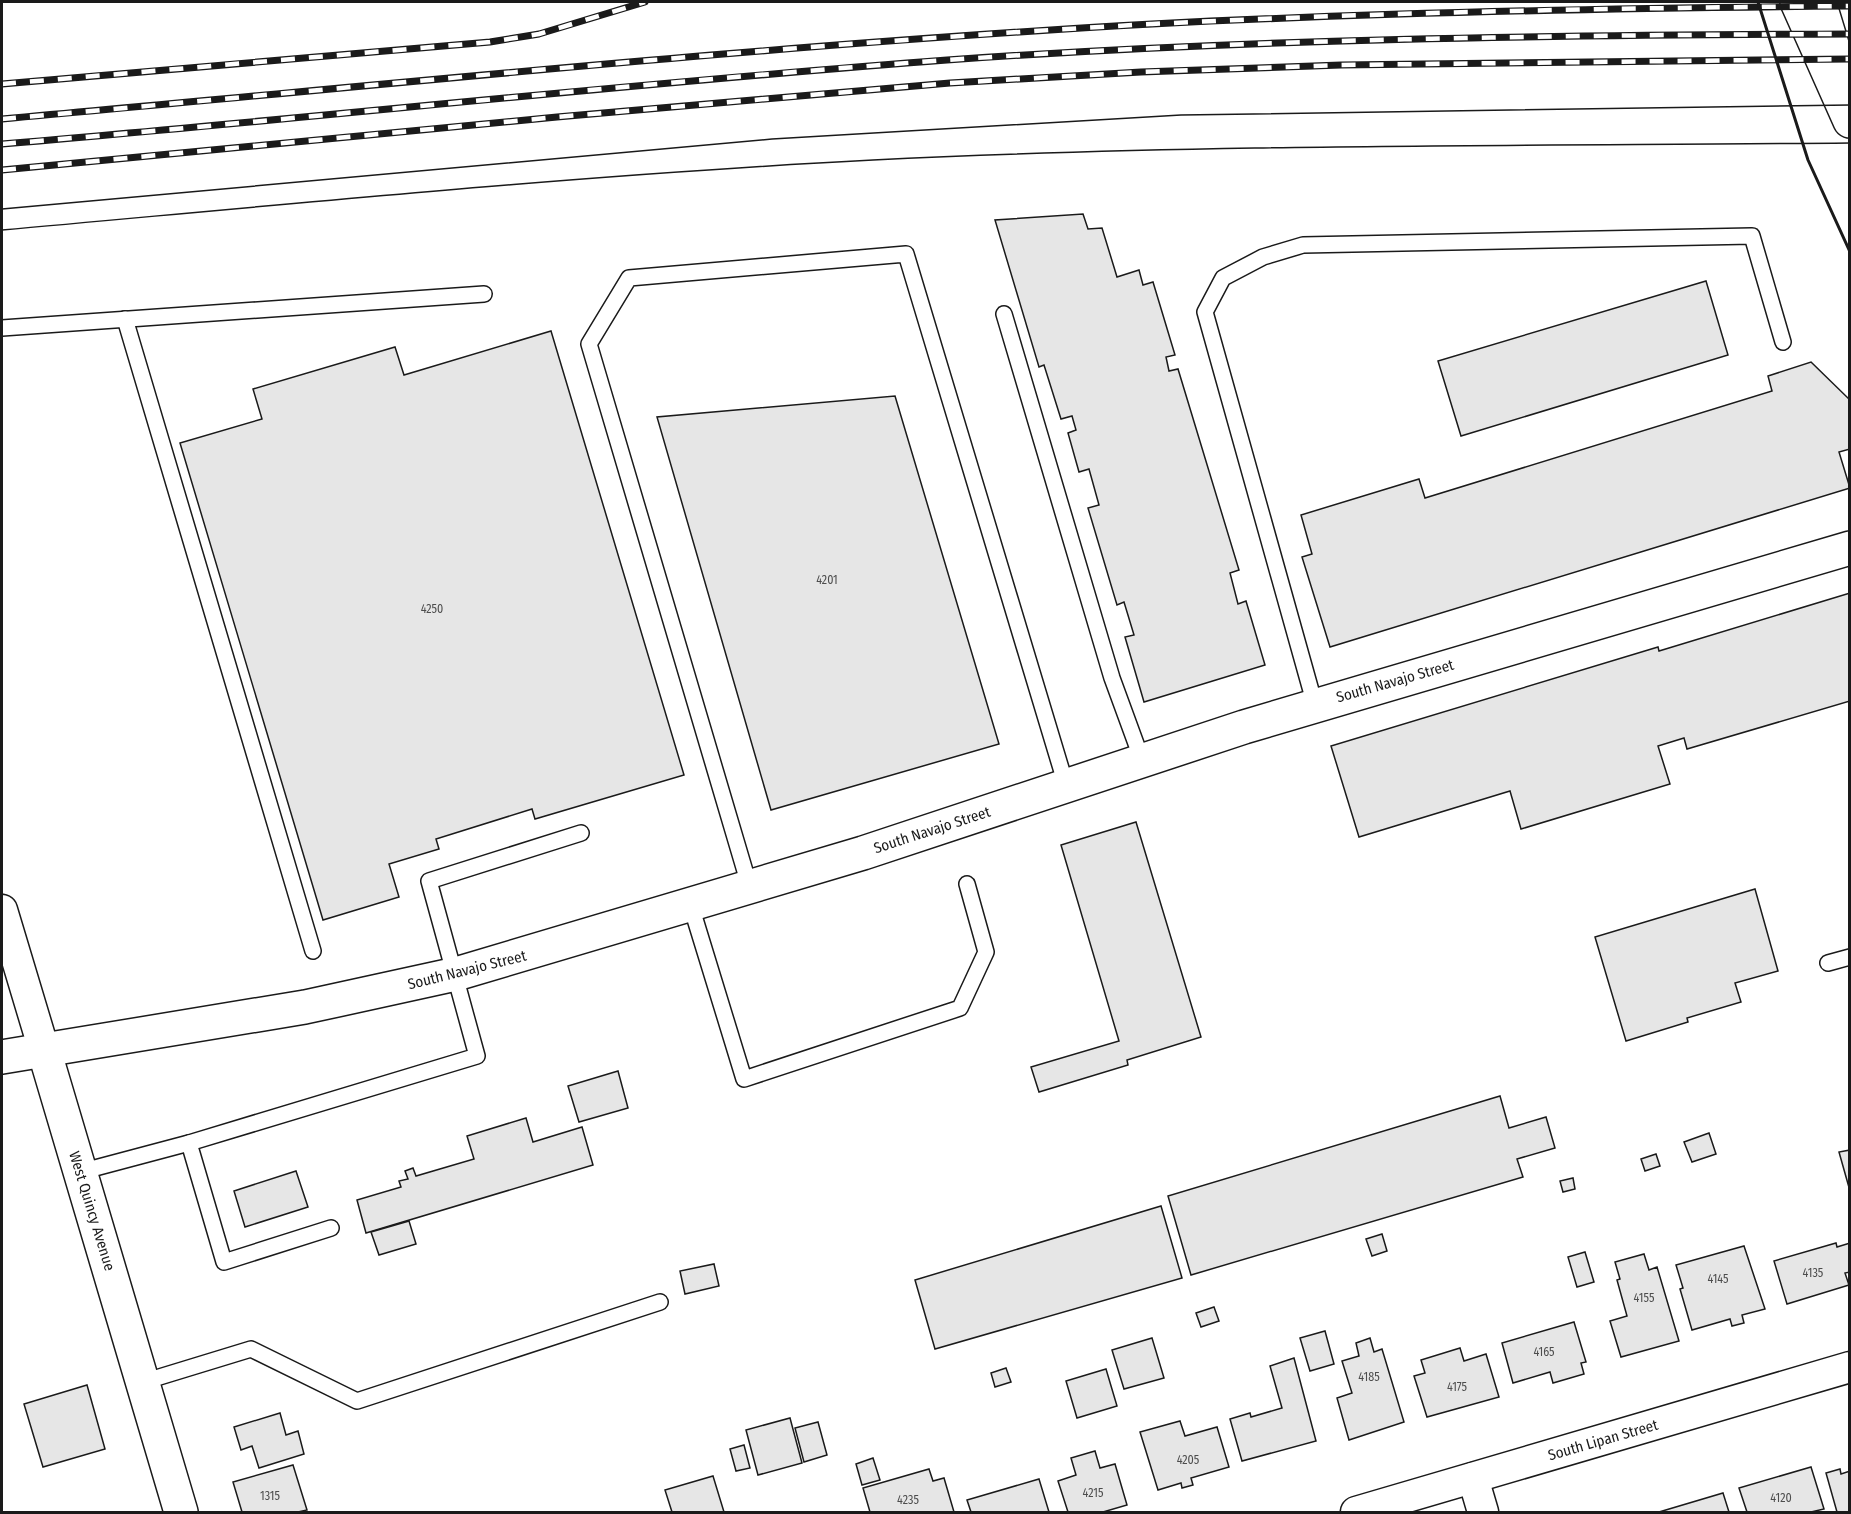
<svg xmlns="http://www.w3.org/2000/svg" width="1851" height="1514" font-family="'Fira Sans Condensed',sans-serif">
<style>
.building{fill:#e6e6e6;stroke:#1a1a1a;stroke-width:1.5}
.lines{fill:none;stroke-linecap:round;stroke-linejoin:round}
.service-casing{stroke:#1a1a1a;stroke-width:18}
.minor-casing{stroke:#1a1a1a;stroke-width:33}
.tertiary-casing{stroke:#1a1a1a;stroke-width:36}
.secondary-casing{stroke:#1a1a1a;stroke-width:36}
.trunk-casing{stroke:#1a1a1a;stroke-width:36}
.service{stroke:#fff;stroke-width:15}
.minor{stroke:#fff;stroke-width:30}
.tertiary{stroke:#fff;stroke-width:33}
.secondary{stroke:#fff;stroke-width:33}
.trunk{stroke:#fff;stroke-width:33}
.tram{stroke:#1a1a1a;stroke-width:1.5}
.rail-casing{stroke:#1a1a1a;stroke-width:7}
.rail{stroke:#fff;stroke-width:4.5;stroke-dasharray:14;stroke-linecap:butt}
.wall{stroke:#1a1a1a;stroke-width:3}
.labels{text-anchor:middle;stroke-width:4.5;stroke-linejoin:round;paint-order:stroke}
.number-label{font-size:12px;fill:#4d4d4d}
.street-label{font-size:15px;fill:#1a1a1a;stroke:#fff}
</style>
<rect width="100%" height="100%" fill="#fff"/>
<g class="building">
<polygon points="1083,214 1088,229 1102,228 1117,277 1139,270 1143,285 1153,282 1175,355 1166,357 1169,371 1178,369 1239,570 1230,573 1238,604 1246,601 1265,665 1144,702 1125,637 1134,635 1124,602 1117,605 1088,508 1099,505 1089,469 1079,472 1068,433 1076,430 1072,416 1061,419 1044,365 1039,367 995,220"/>
<polygon points="1706,281 1728,355 1461,436 1438,361"/>
<polygon points="551,331 684,775 535,819 532,809 436,839 439,849 389,864 399,897 323,920 180,443 262,419 253,389 395,347 404,375"/>
<polygon points="1811,362 1850,400 1850,449 1839,452 1850,488 1330,647 1302,557 1312,554 1301,515 1419,479 1425,498 1772,391 1768,376"/>
<polygon points="895,396 999,744 771,810 657,417"/>
<polygon points="1850,593 1850,701 1687,749 1684,738 1658,746 1670,784 1521,829 1510,791 1359,837 1331,746 1658,647 1659,651"/>
<polygon points="1136,822 1201,1037 1127,1060 1128,1065 1039,1092 1031,1067 1119,1041 1061,845"/>
<polygon points="1755,889 1778,971 1735,983 1741,1002 1687,1018 1688,1022 1626,1041 1595,937"/>
<polygon points="618,1071 628,1108 579,1122 568,1086"/>
<polygon points="1500,1096 1509,1128 1546,1117 1555,1148 1517,1159 1523,1177 1191,1275 1168,1196"/>
<polygon points="526,1118 533,1142 582,1127 593,1165 366,1233 357,1200 401,1187 399,1181 408,1179 405,1171 413,1168 416,1176 474,1159 467,1136"/>
<polygon points="1709,1133 1716,1154 1692,1162 1684,1142"/>
<polygon points="1850,1150 1850,1191 1839,1152"/>
<polygon points="1656,1154 1660,1166 1645,1171 1641,1159"/>
<polygon points="296,1171 308,1207 245,1227 234,1191"/>
<polygon points="1573,1178 1575,1189 1563,1192 1560,1181"/>
<polygon points="1161,1206 1182,1278 935,1349 915,1280"/>
<polygon points="409,1221 416,1244 379,1255 371,1232"/>
<polygon points="1382,1234 1387,1251 1372,1256 1366,1239"/>
<polygon points="1836,1243 1837,1247 1850,1243 1850,1272 1845,1273 1849,1285 1787,1304 1774,1261"/>
<polygon points="1744,1246 1765,1309 1742,1315 1744,1323 1732,1326 1730,1319 1692,1330 1680,1289 1683,1288 1676,1265"/>
<polygon points="1585,1252 1594,1282 1577,1287 1568,1257"/>
<polygon points="1644,1254 1649,1270 1657,1267 1679,1341 1621,1357 1610,1321 1627,1316 1617,1280 1620,1279 1615,1262"/>
<polygon points="714,1264 719,1286 685,1294 680,1271"/>
<polygon points="1214,1307 1219,1321 1201,1327 1196,1313"/>
<polygon points="1574,1322 1586,1362 1581,1363 1584,1374 1553,1383 1550,1372 1513,1383 1502,1343"/>
<polygon points="1325,1331 1334,1364 1310,1371 1300,1338"/>
<polygon points="1152,1338 1164,1378 1124,1389 1112,1350"/>
<polygon points="1370,1338 1374,1352 1382,1349 1404,1422 1349,1440 1337,1398 1352,1393 1342,1361 1359,1356 1356,1343"/>
<polygon points="1460,1348 1464,1361 1486,1354 1499,1397 1427,1417 1414,1376 1425,1373 1421,1360"/>
<polygon points="1294,1358 1316,1441 1242,1461 1230,1419 1250,1413 1251,1417 1282,1408 1270,1366"/>
<polygon points="1006,1368 1011,1382 995,1387 991,1373"/>
<polygon points="1106,1369 1117,1406 1077,1418 1066,1381"/>
<polygon points="87,1385 105,1449 43,1467 24,1404"/>
<polygon points="280,1413 286,1435 298,1431 304,1454 259,1468 252,1446 241,1450 234,1427"/>
<polygon points="790,1418 802,1463 758,1475 746,1430"/>
<polygon points="1180,1421 1185,1436 1217,1427 1229,1467 1191,1478 1193,1485 1182,1488 1181,1483 1158,1490 1140,1432"/>
<polygon points="818,1422 827,1455 804,1462 795,1428"/>
<polygon points="744,1445 750,1468 736,1471 730,1449"/>
<polygon points="1095,1451 1100,1468 1115,1464 1127,1505 1103,1512 1068,1512 1058,1481 1076,1475 1071,1458"/>
<polygon points="873,1458 880,1480 862,1485 856,1464"/>
<polygon points="293,1465 307,1510 298,1512 242,1512 233,1482"/>
<polygon points="1811,1467 1824,1509 1811,1512 1747,1512 1739,1488"/>
<polygon points="929,1469 933,1481 944,1478 954,1512 870,1512 863,1488"/>
<polygon points="1840,1469 1841,1474 1850,1471 1850,1512 1837,1512 1826,1473"/>
<polygon points="713,1476 724,1512 672,1512 665,1490"/>
<polygon points="1039,1479 1049,1512 971,1512 967,1500"/>
<polygon points="1723,1493 1729,1512 1659,1512"/>
</g>
<g class="lines">
<g class="service-casing">
<g id="service">
<polyline points="1004,314 1112,678 1142,760"/>
<polyline points="125,319 313,951"/>
<polyline points="2,328 484,294"/>
<polyline points="1315,705 1205,312 1223,278 1263,257 1303,245 1752,236 1783,342"/>
<polyline points="750,888 589,344 629,278 906,254 1066,785"/>
<polyline points="691,906 744,1079 960,1008 986,952 967,884"/>
<polyline points="1828,963 1850,957"/>
<polyline points="80,1172 189,1143"/>
<polyline points="331,1228 224,1262 189,1143 477,1056 429,881 581,833"/>
<polyline points="143,1382 251,1349 357,1401 660,1302"/>
</g>
</g>
<g class="minor-casing">
<g id="minor">
<polyline points="2,910 44,1050"/>
<polyline points="1473,1478 1483,1512"/>
<polyline points="1356,1512 1850,1367"/>
</g>
</g>
<g class="tertiary-casing">
<g id="tertiary">
<polyline points="44,1050 181,1512"/>
<polyline points="2,1057 305,1007 456,974 863,853 1244,727 1850,548"/>
</g>
</g>
<g class="secondary-casing">
<polyline id="secondary" points="1819,2 1841,74"/>
</g>
<g class="trunk-casing">
<polyline id="trunk" points="1797,2 1850,121"/>
</g>
<use href="#service" class="service"/>
<use href="#minor" class="minor"/>
<use href="#tertiary" class="tertiary"/>
<use href="#secondary" class="secondary"/>
<use href="#trunk" class="trunk"/>
<g class="tram">
<polyline points="2,209 772,139 1181,115 1850,105"/>
<path d="M2 230C292 204 582 175 873 160 1198 144 1524 146 1850 143"/>
</g>
<g class="rail-casing">
<g id="rail">
<polyline points="2,84 490,42 539,34 645,2"/>
<path d="M2 119C385 85 768 45 1152 24 1384 12 1617 8 1850 6"/>
<path d="M2 144C317 118 632 83 947 60 1247 39 1549 35 1850 34"/>
<polyline points="2,170 557,117 950,83 1141,72 1341,65 1850,59"/>
</g>
</g>
<use href="#rail" class="rail"/>
<polyline class="wall" points="1758,2 1808,160 1850,252"/>
</g>
<g class="labels">
<g class="number-label">
<text x="827" y="584">4201</text>
<text x="432" y="613">4250</text>
<text x="1813" y="1277">4135</text>
<text x="1718" y="1283">4145</text>
<text x="1644" y="1302">4155</text>
<text x="1544" y="1356">4165</text>
<text x="1369" y="1381">4185</text>
<text x="1457" y="1391">4175</text>
<text x="1188" y="1464">4205</text>
<text x="1093" y="1497">4215</text>
<text x="270" y="1500">1315</text>
<text x="1781" y="1502">4120</text>
<text x="908" y="1504">4235</text>
</g>
<g class="street-label">
<text transform="translate(1395 681) rotate(-16)" y="5">South Navajo Street</text>
<text transform="translate(932 830) rotate(-18)" y="5">South Navajo Street</text>
<text transform="translate(467 970) rotate(-14)" y="5">South Navajo Street</text>
<text transform="translate(92 1211) rotate(73)" y="5">West Quincy Avenue</text>
<text transform="translate(1603 1440) rotate(-16)" y="5">South Lipan Street</text>
</g>
</g>
<rect width="1851" height="1514" fill="none" stroke="#1a1a1a" stroke-width="6"/>
</svg>
